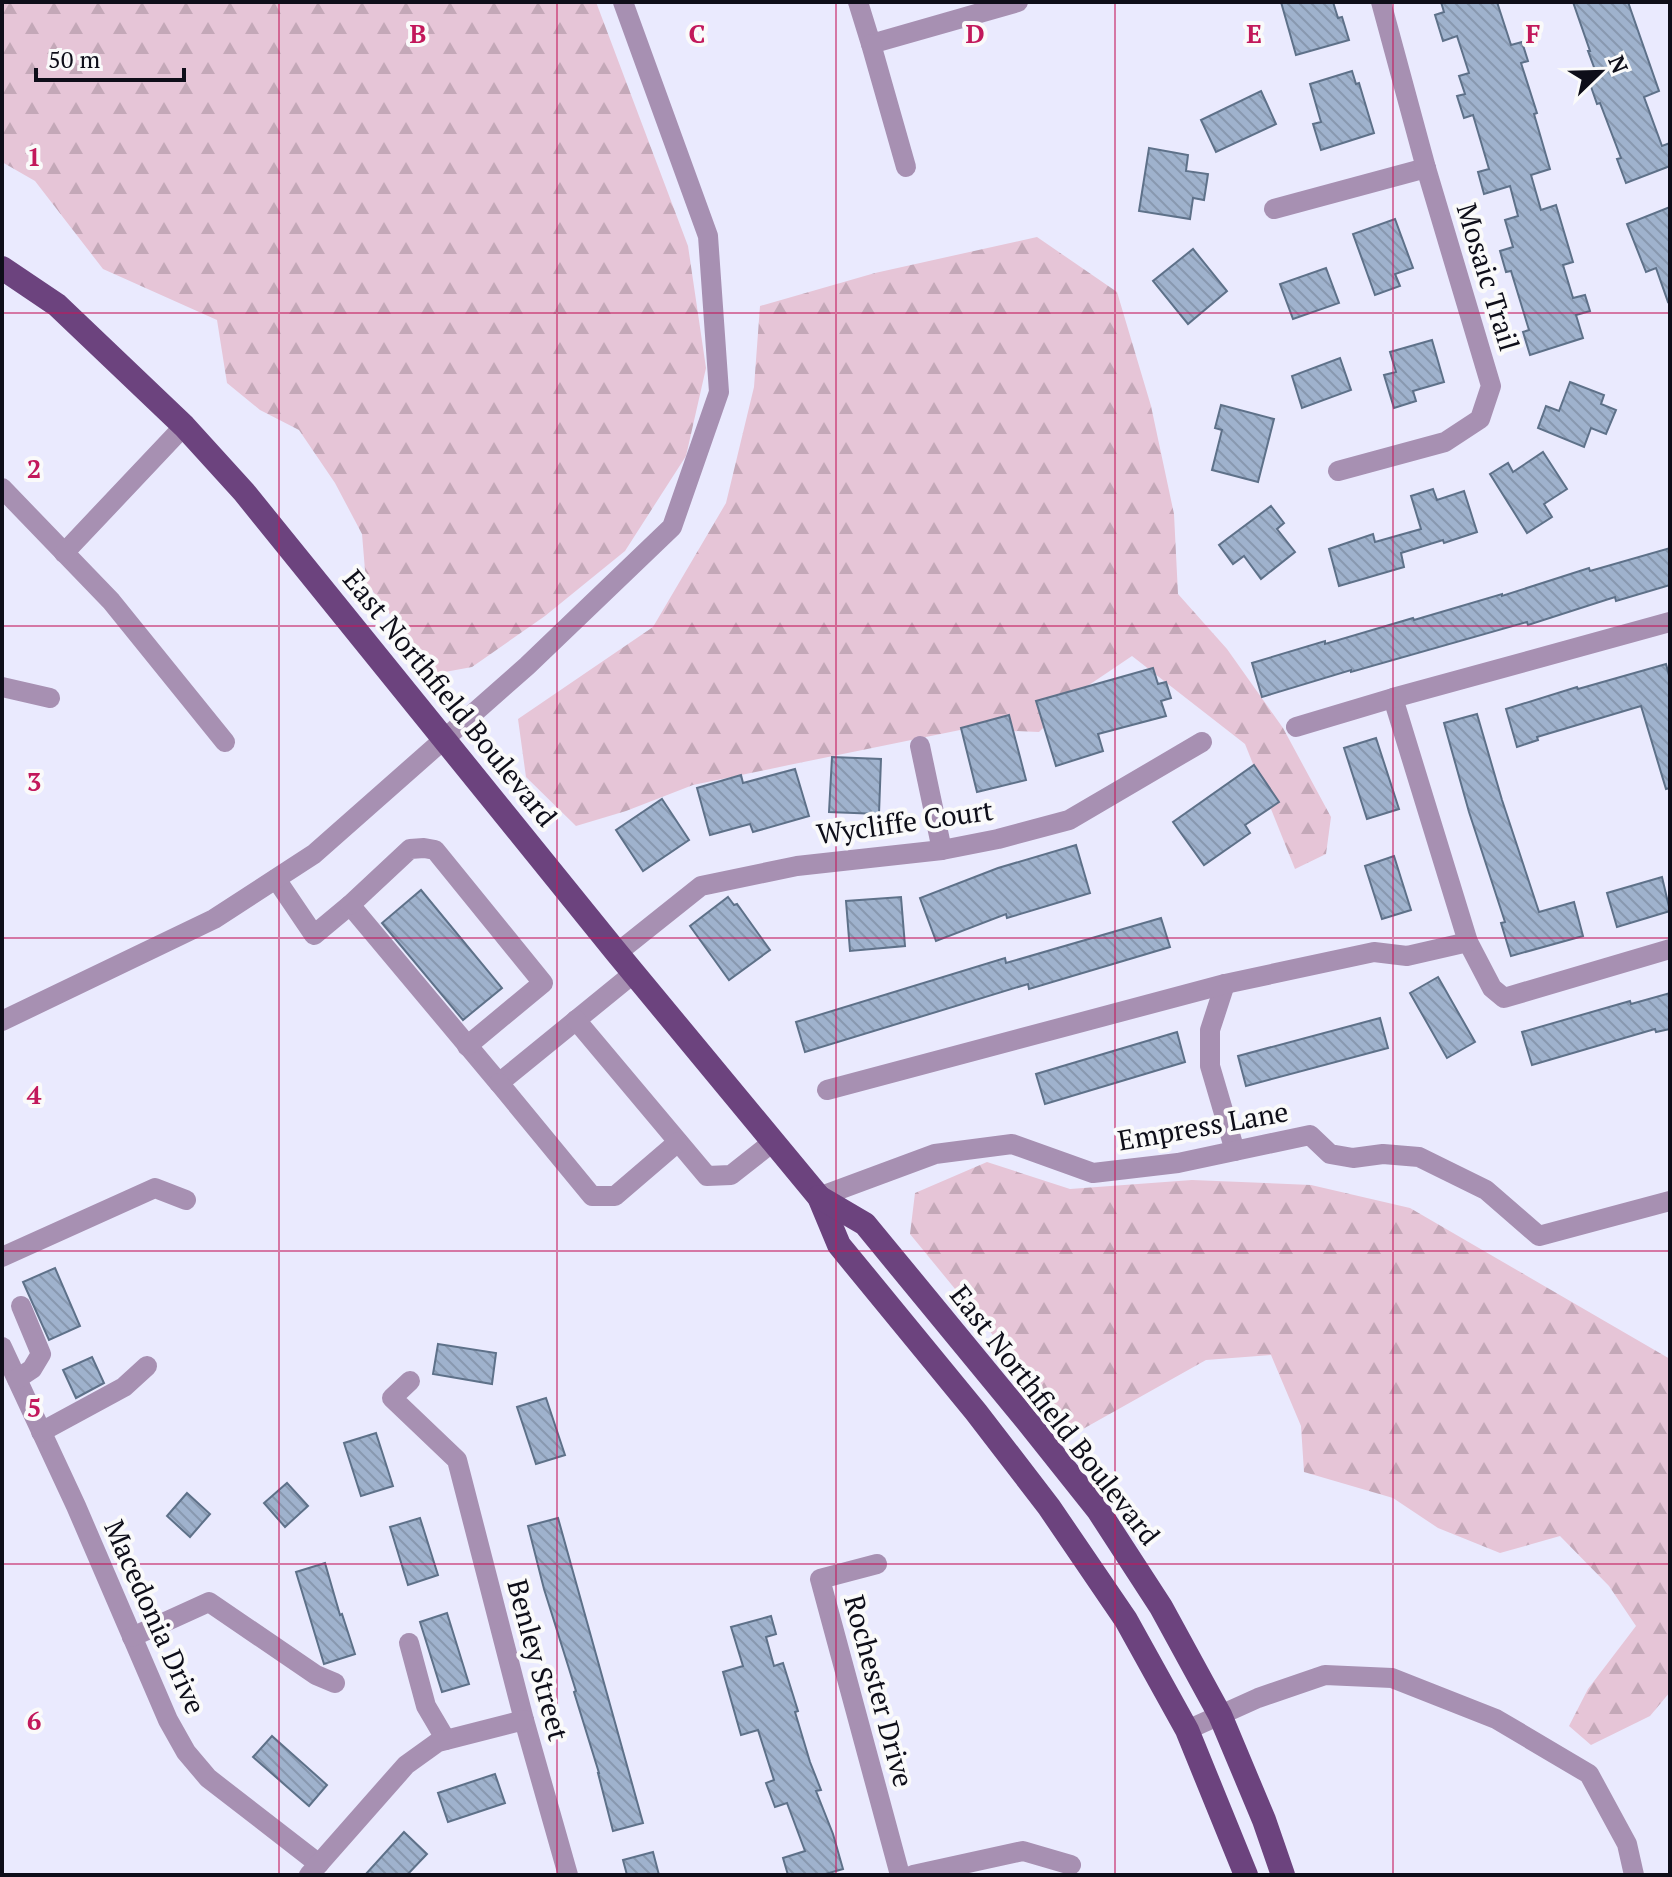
<svg xmlns="http://www.w3.org/2000/svg" width="1672" height="1877" font-family="'PT Serif',serif">
<style>
.forest{fill:url(#forest-firs)}
.building{fill:url(#building-back-hatch);stroke:#5e7189;stroke-width:2}
.lines{fill:none;stroke-linecap:round;stroke-linejoin:round}
.minor{stroke:#a790b2;stroke-width:20}
.major{stroke:#6c437e;stroke-width:24}
.grid{fill:none;stroke:#c2185b;stroke-width:2;stroke-opacity:0.55}
.labels{text-anchor:middle;stroke-width:8;stroke-linejoin:round;paint-order:stroke}
.street-label{font-size:28px;fill:#0e0e19;stroke:#fafafa}
.grid-label{font-size:26px;text-anchor:middle;font-weight:bold;fill:#c2185b;stroke:#fafafa;stroke-width:8;stroke-linejoin:round;paint-order:stroke}
</style>
<defs>
<pattern id="forest-firs" width="22" height="20" patternUnits="userSpaceOnUse" patternTransform="scale(2)"><rect width="22" height="20" fill="#e6c5d7"/><path d="M5 1l3.5 6h-7zM16 11l3.5 6h-7z" fill="#c4a8b8"/></pattern>
<pattern id="building-back-hatch" width="6" height="6" patternUnits="userSpaceOnUse" patternTransform="scale(2)"><rect width="6" height="6" fill="#9fb2cd"/><path d="M-1 5l2 2M0 0l6 6M5-1l2 2" fill="none" stroke="#8898af"/></pattern>
</defs>
<rect width="100%" height="100%" fill="#eaeafe"/>
<g class="forest">
<polygon points="2,2 596,2 688,246 706,368 686,456 625,551 545,616 472,667 434,674 366,582 362,534 335,483 299,430 260,410 227,383 217,320 103,269 35,181 2,162"/>
<polygon points="1037,237 1117,292 1151,406 1174,514 1178,594 1227,649 1283,728 1331,817 1326,854 1295,869 1245,744 1132,656 1083,689 1039,732 965,729 789,765 693,785 626,811 576,826 526,777 518,719 653,627 726,503 754,387 760,306 875,273"/>
<polygon points="987,1162 1070,1189 1192,1180 1311,1185 1410,1208 1670,1359 1670,1692 1650,1716 1591,1745 1569,1726 1588,1689 1636,1626 1609,1586 1560,1536 1500,1553 1438,1528 1393,1498 1304,1472 1301,1426 1271,1355 1206,1360 1074,1434 910,1234 915,1193"/>
</g>
<g class="building">
<polygon points="1281,2 1333,2 1338,18 1342,17 1349,40 1296,55"/>
<polygon points="1441,2 1497,2 1511,45 1522,42 1528,61 1521,63 1537,113 1534,114 1550,169 1531,175 1541,210 1556,205 1573,262 1563,265 1573,298 1585,295 1590,311 1576,315 1583,338 1530,355 1523,332 1529,330 1511,271 1506,272 1500,251 1513,247 1505,220 1518,216 1510,186 1484,194 1478,172 1489,169 1473,115 1464,118 1457,96 1465,94 1459,76 1469,73 1457,36 1443,41 1435,15 1444,12"/>
<polygon points="1573,2 1628,2 1659,91 1644,97 1662,146 1670,143 1670,166 1626,183 1617,159 1621,158 1600,103 1597,104 1589,81 1598,78 1588,51 1590,51"/>
<polygon points="1352,71 1356,84 1359,83 1374,133 1321,150 1313,124 1321,122 1310,84"/>
<polygon points="1261,91 1276,124 1216,152 1201,120"/>
<polygon points="1149,148 1188,155 1186,171 1208,174 1204,200 1193,198 1190,219 1139,211"/>
<polygon points="1670,207 1670,301 1668,302 1656,268 1646,272 1627,224"/>
<polygon points="1395,219 1413,268 1395,274 1400,286 1375,295 1353,234"/>
<polygon points="1193,249 1227,291 1188,324 1153,281"/>
<polygon points="1326,268 1339,303 1293,319 1280,284"/>
<polygon points="1432,340 1444,382 1413,391 1416,401 1394,408 1384,375 1396,372 1390,352"/>
<polygon points="1340,358 1351,390 1302,408 1292,376"/>
<polygon points="1570,382 1604,395 1601,404 1616,410 1606,434 1591,428 1584,447 1538,428 1546,406 1559,411"/>
<polygon points="1221,405 1274,419 1258,482 1212,470 1222,430 1215,428"/>
<polygon points="1543,452 1567,489 1544,504 1552,517 1527,533 1490,474 1508,463 1513,472"/>
<polygon points="1433,489 1437,500 1464,491 1477,532 1444,543 1443,540 1401,553 1404,567 1339,586 1329,549 1373,534 1375,542 1421,529 1411,496"/>
<polygon points="1271,506 1284,523 1277,529 1295,552 1261,579 1244,556 1233,564 1219,545"/>
<polygon points="1670,548 1670,585 1616,601 1615,597 1528,625 1527,622 1351,672 1351,670 1262,697 1252,663 1325,641 1325,644 1413,618 1414,620 1502,594 1502,596 1589,568 1590,571"/>
<polygon points="1666,664 1670,679 1670,788 1666,789 1641,706 1537,737 1538,740 1517,747 1506,709 1577,687 1578,689"/>
<polygon points="1153,668 1158,684 1166,682 1171,698 1161,701 1166,716 1098,734 1103,751 1056,766 1036,701"/>
<polygon points="1477,714 1502,800 1539,912 1574,902 1583,936 1511,956 1501,923 1505,922 1469,812 1444,723"/>
<polygon points="1009,715 1026,780 977,792 961,728"/>
<polygon points="1376,738 1399,809 1367,819 1344,748"/>
<polygon points="832,757 881,759 879,814 829,812"/>
<polygon points="1254,765 1279,802 1245,825 1250,833 1204,865 1173,822"/>
<polygon points="795,769 809,816 753,832 750,824 710,835 697,788 741,775 743,783"/>
<polygon points="662,799 689,840 643,871 616,830"/>
<polygon points="1076,845 1090,893 1007,918 1006,914 936,941 920,898 998,868"/>
<polygon points="1394,856 1411,910 1382,919 1365,866"/>
<polygon points="1662,877 1670,911 1617,927 1607,893"/>
<polygon points="421,890 502,988 463,1020 382,923"/>
<polygon points="728,897 734,905 737,904 770,950 729,980 690,926"/>
<polygon points="901,897 905,946 850,951 846,901"/>
<polygon points="1161,918 1170,947 1029,989 1028,984 805,1052 796,1022 1005,958 1006,963"/>
<polygon points="1438,977 1475,1042 1447,1058 1410,993"/>
<polygon points="1670,993 1670,1029 1656,1032 1655,1029 1532,1065 1522,1032 1630,1001 1631,1004"/>
<polygon points="1380,1018 1388,1048 1246,1086 1238,1056"/>
<polygon points="1177,1032 1185,1062 1045,1104 1036,1074"/>
<polygon points="55,1268 80,1326 49,1340 23,1282"/>
<polygon points="438,1344 496,1353 492,1384 433,1374"/>
<polygon points="92,1357 104,1383 76,1398 63,1370"/>
<polygon points="546,1398 565,1455 536,1464 517,1407"/>
<polygon points="376,1433 393,1486 361,1496 344,1443"/>
<polygon points="287,1483 308,1506 285,1527 264,1503"/>
<polygon points="187,1493 210,1514 190,1537 167,1516"/>
<polygon points="420,1518 438,1575 408,1585 390,1527"/>
<polygon points="558,1518 643,1823 613,1831 598,1773 599,1773 574,1692 576,1691 544,1589 528,1526"/>
<polygon points="325,1563 340,1615 342,1614 355,1654 324,1664 296,1572"/>
<polygon points="447,1613 469,1684 442,1692 420,1622"/>
<polygon points="771,1616 776,1634 766,1637 774,1666 783,1663 798,1711 795,1712 810,1762 821,1790 816,1791 833,1834 843,1869 822,1875 788,1875 783,1858 805,1851 787,1803 775,1807 766,1783 774,1780 758,1730 741,1735 723,1672 743,1666 731,1627"/>
<polygon points="272,1736 327,1785 309,1806 253,1757"/>
<polygon points="495,1774 505,1803 448,1822 438,1793"/>
<polygon points="404,1832 427,1854 407,1875 365,1875"/>
<polygon points="653,1852 659,1875 627,1875 623,1860"/>
</g>
<g class="lines">
<g class="minor">
<polyline points="858,2 871,44 1018,2"/>
<polyline points="871,44 906,167"/>
<polyline points="1274,209 1426,168"/>
<polyline points="1338,471 1445,442 1480,419 1491,386 1426,168 1381,2"/>
<polyline points="2,488 111,601 225,742"/>
<polyline points="64,553 184,426"/>
<polyline points="2,687 50,698"/>
<polyline points="1393,698 1468,942 1492,988 1504,998 1670,949"/>
<polyline points="1296,727 1393,698 1670,622"/>
<polyline points="920,746 942,850"/>
<polyline points="276,879 314,935 350,905 499,1083 634,973"/>
<polyline points="350,905 410,849 424,848 435,850 543,983 467,1046"/>
<polyline points="617,953 701,886 797,866 942,850 998,839 1069,820 1202,742"/>
<polyline points="1225,984 1210,1030 1210,1066 1235,1151"/>
<polyline points="576,1020 707,1176 731,1175 773,1142"/>
<polyline points="2,1021 214,919 314,854 527,666 672,527 719,392 708,236 623,2"/>
<polyline points="499,1083 592,1196 615,1196 678,1142"/>
<polyline points="827,1090 1225,984 1374,952 1407,956 1468,942"/>
<polyline points="819,1197 935,1154 1012,1144 1093,1173 1178,1163 1310,1135 1330,1154 1353,1158 1383,1154 1419,1157 1486,1190 1539,1236 1670,1201"/>
<polyline points="2,1257 155,1188 186,1200"/>
<polyline points="2,1347 76,1506 168,1720 186,1752 208,1778 319,1864"/>
<polyline points="17,1379 32,1369 41,1354 21,1306"/>
<polyline points="410,1381 392,1398 457,1460 524,1720 568,1875"/>
<polyline points="41,1432 124,1387 147,1366"/>
<polyline points="877,1564 820,1579 900,1875"/>
<polyline points="132,1637 209,1602 316,1675 335,1683"/>
<polyline points="409,1643 426,1706 446,1740"/>
<polyline points="1187,1730 1258,1698 1325,1675 1392,1678 1496,1719 1589,1774 1627,1844 1634,1875"/>
<polyline points="309,1875 406,1765 438,1742 524,1720"/>
<polyline points="913,1875 1023,1851 1071,1865"/>
</g>
<g class="major">
<polyline points="2,268 57,305 184,426 244,492 617,953 819,1197 839,1245 976,1412 1049,1507 1126,1620 1187,1730 1246,1875"/>
<polyline points="819,1197 865,1224 1027,1421 1098,1510 1161,1607 1220,1715 1264,1820 1283,1875"/>
</g>
</g>
<path class="grid" d="M279 2V1875M557 2V1875M836 2V1875M1115 2V1875M1393 2V1875M2 313H1670M2 626H1670M2 938H1670M2 1251H1670M2 1564H1670"/>
<g class="labels">
<g class="street-label">
<text transform="translate(1488 277) rotate(73)" y="10">Mosaic Trail</text>
<text transform="translate(450 698) rotate(51)" y="10">East Northfield Boulevard</text>
<text transform="translate(905 822) rotate(-8)" y="10">Wycliffe Court</text>
<text transform="translate(1203 1126) rotate(-10)" y="10">Empress Lane</text>
<text transform="translate(1055 1415) rotate(52)" y="10">East Northfield Boulevard</text>
<text transform="translate(155 1617) rotate(66)" y="10">Macedonia Drive</text>
<text transform="translate(538 1660) rotate(75)" y="10">Benley Street</text>
<text transform="translate(879 1691) rotate(75)" y="10">Rochester Drive</text>
</g>
</g>
<g class="grid-label">
<text x="418" y="43">B</text>
<text x="697" y="43">C</text>
<text x="975" y="43">D</text>
<text x="1254" y="43">E</text>
<text x="1533" y="43">F</text>
<text x="34" y="166">1</text>
<text x="34" y="478">2</text>
<text x="34" y="791">3</text>
<text x="34" y="1104">4</text>
<text x="34" y="1417">5</text>
<text x="34" y="1730">6</text>
</g>
<rect width="1672" height="1877" fill="none" stroke="#0e0e19" stroke-width="8"/>
<g transform="translate(1600 72) rotate(67)" stroke="#fafafa" stroke-width="6" paint-order="stroke">
<path d="M0-6L14 30L0 20L-14 30Z" fill="#0e0e19"/>
<text y="-12" font-size="22" font-weight="bold" text-anchor="middle" fill="#0e0e19">N</text>
</g>
<path d="M36 68v12h148v-12" fill="none" stroke="#0e0e19" stroke-width="4"/>
<text x="48" y="68" font-size="24" fill="#0e0e19" stroke="#fafafa" stroke-width="6" paint-order="stroke">50 m</text>
</svg>
